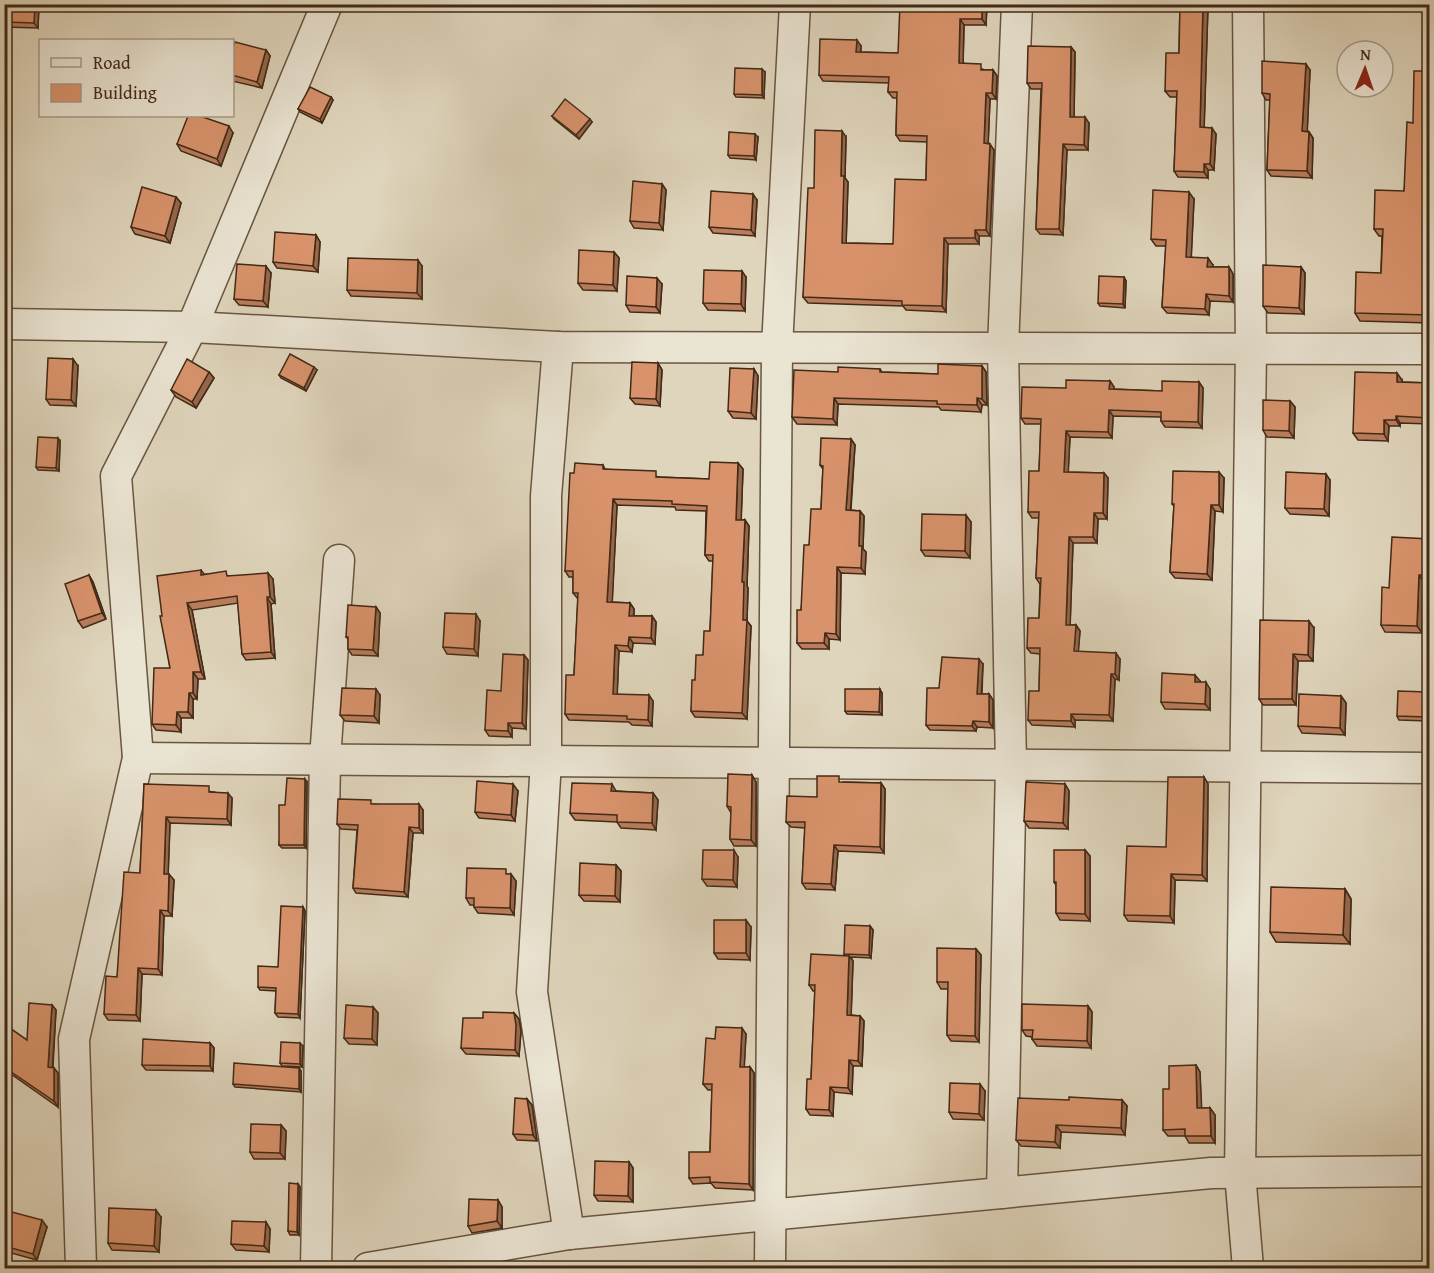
<svg xmlns="http://www.w3.org/2000/svg" width="1434" height="1273" font-family="'Gentium Book Plus',serif">
<style>
.lines{fill:none;stroke-linecap:round;stroke-linejoin:round}
.street-casing{stroke:#695540;stroke-width:33}
.street{stroke:#eae4d3;stroke-width:30}
.wall{fill:#bb7e5d;stroke:#422a16;stroke-width:1.5}
.shaded-wall{fill:#98674c;stroke:#422a16;stroke-width:1.5}
.building{fill:#d9936c;stroke:#422a16;stroke-width:1.5}
</style>
<rect width="100%" height="100%" fill="#dfd5bc"/>
<filter id="stains"><feTurbulence type="fractalNoise" baseFrequency=".00333" numOctaves="4"/><feColorMatrix values="0 0 0 0 .2 0 0 0 0 .09 0 0 0 0 .02 0 0 0 .5 -.17"/></filter>
<radialGradient id="worn" r=".72"><stop offset=".6" stop-color="#630" stop-opacity="0"/><stop offset="1" stop-color="#630" stop-opacity=".3"/></radialGradient>
<g class="lines">
<g class="street-casing">
<g id="street">
<polyline points="1248,4 1251,349 1240,1173 1248,1268"/>
<polyline points="4,324 192,327 558,347 1430,349"/>
<polyline points="558,347 546,496 546,761 532,992 569,1234"/>
<polyline points="138,758 1430,768"/>
<polyline points="1002,1193 1011,765 1003,348 1017,4"/>
<polyline points="81,1268 74,1039 138,758 116,476 192,327 327,4"/>
<polyline points="316,1268 325,759 339,560"/>
<polyline points="368,1268 569,1234 1211,1173 1430,1171"/>
<polyline points="770,1268 777,347 795,4"/>
</g>
</g>
<use href="#street" class="street"/>
</g>
<g class="wall">
<polygon points="4,4 39,4 38,28 4,27"/>
<polygon points="987,4 986,25 964,25 963,63 985,70 993,70 997,76 996,99 990,99 988,144 994,150 990,236 979,236 979,244 948,244 946,312 906,310 903,306 808,303 803,297 814,188 846,137 845,178 848,182 846,243 893,244 926,180 927,142 900,141 896,135 897,98 893,98 888,92 889,83 823,81 819,75 861,46 861,52 898,53"/>
<polygon points="1042,4 1074,4 1074,7 1043,6"/>
<polygon points="1180,4 1216,4 1215,7 1208,6 1204,127 1216,134 1214,170 1208,170 1208,178 1178,177 1174,171 1177,97 1170,97 1165,91 1179,53"/>
<polygon points="1071,47 1075,52 1074,117 1089,123 1088,150 1067,150 1063,235 1040,234 1036,229 1041,89 1031,89 1027,83"/>
<polygon points="232,50 266,50 270,56 262,88 232,81"/>
<polygon points="1310,70 1307,132 1309,132 1313,138 1312,178 1271,176 1267,170 1270,100 1266,100 1262,93"/>
<polygon points="1430,71 1430,323 1360,321 1355,313 1381,273 1382,236 1379,236 1374,229 1404,191 1413,123"/>
<polygon points="765,72 764,98 736,97 734,94"/>
<polygon points="331,97 333,100 322,123 300,112 298,109"/>
<polygon points="552,116 592,122 579,139 554,119"/>
<polygon points="233,133 221,166 181,151 177,144"/>
<polygon points="758,137 756,160 730,158 728,155"/>
<polygon points="662,184 666,190 663,230 634,228 630,221"/>
<polygon points="176,197 181,203 170,243 135,234 131,227"/>
<polygon points="1194,199 1191,257 1213,265 1212,267 1229,267 1233,274 1233,302 1210,301 1209,315 1167,313 1162,307 1166,246 1156,246 1151,239"/>
<polygon points="757,200 755,236 713,233 709,227"/>
<polygon points="316,235 320,242 318,272 277,268 273,262"/>
<polygon points="614,252 619,258 617,291 583,290 578,283"/>
<polygon points="422,266 422,299 351,296 347,290"/>
<polygon points="1301,267 1305,273 1304,314 1268,313 1263,306"/>
<polygon points="271,273 268,307 239,305 234,299"/>
<polygon points="746,277 745,311 708,310 703,303"/>
<polygon points="1124,277 1126,281 1125,308 1100,306 1098,303"/>
<polygon points="662,284 660,313 630,312 626,305"/>
<polygon points="658,363 662,370 660,406 635,404 630,398"/>
<polygon points="78,366 76,406 50,405 46,399"/>
<polygon points="982,366 986,372 987,405 982,405 981,412 941,410 939,407 838,404 837,425 797,424 792,417 838,372 880,369 882,372 938,374"/>
<polygon points="754,369 758,376 756,419 733,418 728,411"/>
<polygon points="317,370 306,391 281,378 279,375"/>
<polygon points="209,372 214,378 196,408 176,397 171,390"/>
<polygon points="1402,380 1402,382 1430,383 1430,424 1400,423 1400,426 1389,426 1388,441 1358,440 1353,433"/>
<polygon points="1110,381 1114,387 1113,389 1162,391 1199,382 1203,388 1202,428 1165,427 1161,421 1161,417 1113,416 1112,438 1070,437 1068,472 1104,473 1108,478 1107,519 1098,519 1097,543 1073,543 1070,625 1076,625 1080,631 1078,652 1120,659 1119,680 1115,679 1113,721 1075,720 1075,727 1032,725 1028,720 1039,691 1040,654 1031,653 1027,648 1039,618 1040,584 1036,578 1039,518 1032,518 1028,512 1039,471 1041,424 1025,424 1021,418 1066,388"/>
<polygon points="1290,401 1295,407 1294,438 1267,437 1263,430"/>
<polygon points="851,439 855,445 851,510 860,511 864,516 863,549 866,552 865,574 841,573 840,640 829,639 829,649 802,649 797,643 809,545 821,509 823,469 820,465"/>
<polygon points="60,441 59,471 38,470 36,467"/>
<polygon points="738,463 743,469 741,520 745,520 749,526 747,586 748,588 747,621 751,626 747,719 695,717 691,711 695,680 710,631 713,561 709,561 705,555 706,511 676,510 675,507 617,505 612,602 630,603 634,609 634,616 652,616 656,622 655,644 633,643 632,652 619,651 617,694 653,701 652,726 632,725 629,722 569,720 565,714 574,675 578,599 573,593 573,577 569,577 565,571 603,465 605,469 660,477 709,479"/>
<polygon points="1224,478 1223,512 1215,511 1212,580 1175,578 1170,572 1174,506 1172,504"/>
<polygon points="1330,480 1329,516 1290,514 1285,508"/>
<polygon points="971,522 970,558 925,556 921,550"/>
<polygon points="1430,539 1430,582 1423,581 1422,633 1385,632 1381,625 1389,588"/>
<polygon points="201,570 204,574 273,579 275,603 271,604 275,658 246,660 242,654 238,603 192,610 205,679 198,679 197,699 193,699 193,718 181,718 181,732 156,730 152,724 170,668 162,616"/>
<polygon points="89,575 93,582 106,619 83,628 78,621"/>
<polygon points="376,607 380,613 378,656 352,655 348,649 348,639 346,637"/>
<polygon points="480,621 478,656 447,654 443,647"/>
<polygon points="1314,628 1313,661 1298,661 1296,705 1263,705 1259,699"/>
<polygon points="524,655 528,660 526,729 512,728 512,737 489,736 485,730 501,691"/>
<polygon points="983,664 982,694 989,694 993,700 993,728 977,727 976,731 930,730 926,725 939,688"/>
<polygon points="1200,681 1200,682 1210,689 1210,710 1165,709 1161,702"/>
<polygon points="882,693 882,715 847,714 845,711"/>
<polygon points="380,695 379,723 345,721 340,715"/>
<polygon points="1429,695 1428,721 1399,720 1397,716"/>
<polygon points="1341,696 1346,703 1345,735 1302,733 1298,726"/>
<polygon points="752,775 756,782 756,846 734,846 730,839 731,813 727,806"/>
<polygon points="1204,777 1208,784 1207,881 1175,880 1174,923 1128,921 1124,915 1166,847"/>
<polygon points="307,782 306,848 282,848 279,845 285,805"/>
<polygon points="843,782 881,783 885,789 884,853 838,851 835,890 806,889 802,883 805,828 791,827 786,822 817,797"/>
<polygon points="144,784 214,792 232,798 231,825 170,823 168,874 174,880 172,916 164,916 162,975 142,974 140,1021 108,1020 104,1014 117,977 140,873"/>
<polygon points="1065,784 1069,791 1068,829 1029,828 1024,821"/>
<polygon points="518,791 515,821 479,818 475,812"/>
<polygon points="616,791 653,793 658,800 656,830 621,828 617,822 575,820 570,813"/>
<polygon points="374,804 423,810 423,833 413,833 408,897 356,893 353,888 357,830 341,829 337,824"/>
<polygon points="1085,850 1090,856 1090,921 1060,920 1056,913 1056,885 1054,882"/>
<polygon points="738,857 737,887 707,886 702,879"/>
<polygon points="616,865 621,871 620,902 584,901 579,895"/>
<polygon points="509,874 516,881 514,915 478,913 474,907 474,905 470,905 466,898"/>
<polygon points="1345,889 1351,899 1350,944 1276,942 1270,932"/>
<polygon points="303,907 305,911 300,1018 278,1017 275,1013 276,991 260,990 258,987 278,967"/>
<polygon points="870,926 873,930 871,958 851,957 853,961 851,1015 860,1016 864,1021 862,1066 853,1066 852,1094 834,1092 833,1116 810,1115 806,1109 811,1079 815,991 813,991 809,985 845,955 844,954"/>
<polygon points="751,927 750,960 718,959 714,953"/>
<polygon points="976,949 981,955 979,1042 951,1041 947,1035 948,989 941,989 937,982"/>
<polygon points="52,1005 56,1010 53,1067 58,1073 58,1107 4,1069 4,1024 27,1040"/>
<polygon points="1088,1006 1092,1012 1091,1048 1037,1046 1032,1039 1032,1037 1026,1036 1022,1030"/>
<polygon points="373,1007 378,1013 377,1045 349,1044 344,1038"/>
<polygon points="514,1013 519,1019 521,1031 519,1056 466,1054 461,1048 483,1018"/>
<polygon points="746,1034 744,1067 750,1067 754,1073 753,1190 715,1188 711,1183 693,1184 689,1178 710,1152 712,1090 708,1090 703,1084 715,1039"/>
<polygon points="210,1043 214,1048 213,1071 146,1070 142,1065"/>
<polygon points="303,1046 302,1067 282,1066 280,1063"/>
<polygon points="1196,1065 1200,1072 1201,1108 1210,1108 1215,1115 1215,1143 1189,1143 1185,1136 1168,1136 1163,1130 1169,1089"/>
<polygon points="299,1068 301,1071 301,1092 235,1087 233,1084"/>
<polygon points="985,1091 984,1120 953,1119 949,1112"/>
<polygon points="527,1099 532,1105 537,1141 517,1140 513,1134"/>
<polygon points="1069,1100 1122,1100 1127,1106 1125,1135 1061,1132 1060,1148 1021,1146 1016,1140"/>
<polygon points="281,1125 286,1131 285,1159 254,1159 250,1152"/>
<polygon points="629,1162 633,1168 633,1202 598,1201 594,1195"/>
<polygon points="298,1184 300,1187 299,1235 290,1235 288,1231"/>
<polygon points="498,1200 502,1207 502,1228 472,1233 468,1226"/>
<polygon points="161,1217 159,1252 112,1250 108,1243"/>
<polygon points="266,1222 270,1229 269,1252 236,1250 231,1244"/>
<polygon points="4,1223 47,1227 37,1260 4,1251"/>
</g>
<g class="shaded-wall">
<polygon points="35,4 39,4 38,28 34,23"/>
<polygon points="982,4 987,4 986,25 982,19"/>
<polygon points="1203,4 1206,4 1208,6 1204,133 1200,127"/>
<polygon points="960,19 964,25 963,68 959,63"/>
<polygon points="857,40 861,46 860,58 856,52"/>
<polygon points="1071,47 1075,52 1074,122 1070,117"/>
<polygon points="266,50 270,56 262,88 257,82"/>
<polygon points="1306,64 1310,70 1307,138 1302,131"/>
<polygon points="762,69 765,72 764,98 762,95"/>
<polygon points="993,70 997,76 996,99 992,93"/>
<polygon points="986,93 990,99 988,149 984,143"/>
<polygon points="331,97 333,100 322,123 320,119"/>
<polygon points="1085,117 1089,123 1088,150 1084,145"/>
<polygon points="590,119 592,122 579,139 576,135"/>
<polygon points="229,126 233,133 221,166 217,159"/>
<polygon points="1212,128 1216,134 1214,170 1210,164"/>
<polygon points="842,131 846,137 845,178 848,182 846,249 842,243 841,176"/>
<polygon points="1309,132 1313,138 1312,178 1307,171"/>
<polygon points="755,134 758,137 756,160 754,156"/>
<polygon points="990,144 994,150 990,236 986,230"/>
<polygon points="1063,144 1067,150 1063,235 1059,229"/>
<polygon points="1204,164 1208,170 1208,178 1204,172"/>
<polygon points="662,184 666,190 663,230 659,223"/>
<polygon points="1189,192 1194,199 1191,264 1186,257"/>
<polygon points="753,194 757,200 755,236 751,230"/>
<polygon points="176,197 181,203 170,243 165,236"/>
<polygon points="975,230 979,236 979,244 975,238"/>
<polygon points="316,235 320,242 318,272 313,266"/>
<polygon points="944,238 948,244 946,312 942,306"/>
<polygon points="614,252 619,258 617,291 613,285"/>
<polygon points="1208,258 1213,265 1212,273 1207,267"/>
<polygon points="418,260 422,266 422,299 417,293"/>
<polygon points="266,266 271,273 268,307 263,301"/>
<polygon points="1229,267 1233,274 1233,302 1229,296"/>
<polygon points="1301,267 1305,273 1304,314 1299,308"/>
<polygon points="742,271 746,277 745,311 741,304"/>
<polygon points="1124,277 1126,281 1125,308 1123,304"/>
<polygon points="657,278 662,284 660,313 656,307"/>
<polygon points="1206,294 1210,301 1209,315 1205,309"/>
<polygon points="73,359 78,366 76,406 71,400"/>
<polygon points="658,363 662,370 660,406 656,399"/>
<polygon points="982,366 986,372 987,405 982,399"/>
<polygon points="314,367 317,370 306,391 304,388"/>
<polygon points="754,369 758,376 756,419 751,413"/>
<polygon points="209,372 214,378 196,408 192,402"/>
<polygon points="1397,373 1402,380 1402,388 1397,382"/>
<polygon points="1110,381 1114,387 1113,395 1109,389"/>
<polygon points="1199,382 1203,388 1202,428 1198,422"/>
<polygon points="834,398 838,404 837,425 833,419"/>
<polygon points="977,398 982,405 981,412 977,405"/>
<polygon points="1290,401 1295,407 1294,438 1289,431"/>
<polygon points="1109,410 1113,416 1112,438 1108,432"/>
<polygon points="1396,416 1400,423 1400,426 1396,420"/>
<polygon points="1384,420 1389,426 1388,441 1384,434"/>
<polygon points="1066,431 1070,437 1068,478 1064,472"/>
<polygon points="58,438 60,441 59,471 56,468"/>
<polygon points="851,439 855,445 850,516 846,510"/>
<polygon points="738,463 743,469 741,526 736,520"/>
<polygon points="1219,472 1224,478 1223,512 1219,505"/>
<polygon points="1104,473 1108,478 1107,519 1103,513"/>
<polygon points="1326,474 1330,480 1329,516 1324,509"/>
<polygon points="613,499 617,505 612,608 607,602"/>
<polygon points="1211,505 1215,511 1212,580 1207,574"/>
<polygon points="860,511 864,516 863,549 866,552 865,574 861,568 859,546"/>
<polygon points="1094,513 1098,519 1097,543 1093,537"/>
<polygon points="966,515 971,522 970,558 965,551"/>
<polygon points="745,520 749,526 747,586 748,588 747,621 751,626 747,719 742,713 742,582"/>
<polygon points="1069,537 1073,543 1070,630 1066,625"/>
<polygon points="7,551 9,554 4,561 4,555"/>
<polygon points="837,567 841,573 840,640 836,634"/>
<polygon points="268,573 273,579 275,603 270,597"/>
<polygon points="89,575 93,582 106,619 102,613"/>
<polygon points="1419,575 1423,581 1422,633 1417,626"/>
<polygon points="267,597 271,604 275,658 271,652"/>
<polygon points="187,603 192,610 205,679 201,672"/>
<polygon points="630,603 634,609 633,622 629,616"/>
<polygon points="376,607 380,613 378,656 373,650"/>
<polygon points="476,614 480,621 478,656 474,649"/>
<polygon points="652,616 656,622 655,644 651,638"/>
<polygon points="1309,621 1314,628 1313,661 1308,655"/>
<polygon points="1076,625 1080,631 1078,657 1074,651"/>
<polygon points="825,633 829,639 829,649 824,643"/>
<polygon points="629,637 633,643 632,652 628,646"/>
<polygon points="615,645 619,651 617,700 613,694"/>
<polygon points="1116,653 1120,659 1119,680 1115,674"/>
<polygon points="1293,654 1298,661 1296,705 1292,699"/>
<polygon points="524,655 528,660 526,729 522,723"/>
<polygon points="979,659 983,664 981,700 977,694"/>
<polygon points="193,672 198,679 197,699 193,693"/>
<polygon points="1111,674 1115,679 1113,721 1109,715"/>
<polygon points="1195,675 1200,681 1199,689 1195,682"/>
<polygon points="1206,682 1210,689 1210,710 1205,704"/>
<polygon points="376,689 380,695 379,723 374,716"/>
<polygon points="880,689 882,693 882,715 879,712"/>
<polygon points="1427,692 1429,695 1428,721 1426,717"/>
<polygon points="189,693 193,699 193,718 188,712"/>
<polygon points="989,694 993,700 993,728 989,722"/>
<polygon points="649,695 653,701 652,726 648,720"/>
<polygon points="1341,696 1346,703 1345,735 1340,728"/>
<polygon points="177,712 181,718 181,732 176,725"/>
<polygon points="1071,714 1075,720 1075,727 1071,721"/>
<polygon points="973,721 977,727 976,731 972,726"/>
<polygon points="508,723 512,728 512,737 508,731"/>
<polygon points="752,775 756,782 756,846 751,840"/>
<polygon points="1204,777 1208,784 1207,881 1202,875"/>
<polygon points="305,779 307,782 306,848 304,845"/>
<polygon points="881,783 885,789 884,853 880,847"/>
<polygon points="513,784 518,791 515,821 511,815"/>
<polygon points="612,784 616,791 616,798 611,791"/>
<polygon points="1065,784 1069,791 1068,829 1063,823"/>
<polygon points="228,793 232,798 231,825 227,819"/>
<polygon points="653,793 658,800 656,830 652,823"/>
<polygon points="419,804 423,810 423,833 419,828"/>
<polygon points="166,817 170,823 168,880 164,874"/>
<polygon points="409,827 413,833 408,897 404,892"/>
<polygon points="834,845 838,851 835,890 831,884"/>
<polygon points="734,850 738,857 737,887 733,880"/>
<polygon points="1085,850 1090,856 1090,921 1085,914"/>
<polygon points="616,865 621,871 620,902 615,896"/>
<polygon points="169,874 174,880 172,916 168,911"/>
<polygon points="511,874 516,881 514,915 510,908"/>
<polygon points="1171,874 1175,880 1174,923 1170,916"/>
<polygon points="1345,889 1351,899 1350,944 1343,935"/>
<polygon points="303,907 305,911 300,1018 298,1014"/>
<polygon points="160,910 164,916 162,975 158,969"/>
<polygon points="746,920 751,927 750,960 746,953"/>
<polygon points="870,926 873,930 871,958 869,955"/>
<polygon points="976,949 981,955 979,1042 975,1036"/>
<polygon points="849,956 853,961 851,1021 847,1015"/>
<polygon points="138,968 142,974 140,1021 136,1015"/>
<polygon points="52,1005 56,1010 52,1073 48,1067"/>
<polygon points="1088,1006 1092,1012 1091,1048 1087,1041"/>
<polygon points="373,1007 378,1013 377,1045 372,1039"/>
<polygon points="514,1013 519,1019 521,1031 519,1056 515,1050"/>
<polygon points="860,1016 864,1021 862,1066 858,1061"/>
<polygon points="742,1028 746,1034 744,1073 740,1067"/>
<polygon points="210,1043 214,1048 213,1071 210,1066"/>
<polygon points="300,1043 303,1046 302,1067 300,1064"/>
<polygon points="849,1060 853,1066 852,1094 848,1088"/>
<polygon points="1196,1065 1200,1072 1202,1115 1197,1108"/>
<polygon points="750,1067 754,1073 753,1190 749,1184"/>
<polygon points="54,1068 58,1073 58,1107 54,1101"/>
<polygon points="299,1068 301,1071 301,1092 299,1089"/>
<polygon points="980,1084 985,1091 984,1120 979,1114"/>
<polygon points="830,1087 834,1092 833,1116 829,1110"/>
<polygon points="527,1099 532,1105 537,1141 533,1135"/>
<polygon points="1122,1100 1127,1106 1125,1135 1121,1128"/>
<polygon points="1210,1108 1215,1115 1215,1143 1211,1136"/>
<polygon points="281,1125 286,1131 285,1159 280,1153"/>
<polygon points="1056,1125 1061,1132 1060,1148 1055,1142"/>
<polygon points="629,1162 633,1168 633,1202 628,1196"/>
<polygon points="298,1184 300,1187 299,1235 297,1232"/>
<polygon points="498,1200 502,1207 502,1228 497,1221"/>
<polygon points="156,1210 161,1217 159,1252 154,1246"/>
<polygon points="42,1220 47,1227 37,1260 33,1254"/>
<polygon points="266,1222 270,1229 269,1252 264,1246"/>
</g>
<g class="building">
<polygon points="4,4 35,4 34,23 4,22"/>
<polygon points="900,4 982,4 982,19 960,19 959,63 981,64 981,70 993,70 992,93 986,93 984,143 990,144 986,230 975,230 975,238 944,238 942,306 902,305 902,301 803,297 808,188 814,188 815,130 842,131 841,176 844,176 842,243 893,244 895,179 926,180 927,136 896,135 897,92 888,92 889,77 819,75 820,39 857,40 856,52 898,53"/>
<polygon points="1180,4 1203,4 1200,127 1212,128 1210,164 1204,164 1204,172 1174,171 1177,91 1165,91 1166,53 1179,53"/>
<polygon points="235,42 266,50 257,82 232,75 232,50"/>
<polygon points="1028,46 1071,47 1070,117 1085,117 1084,145 1063,144 1059,229 1036,229 1042,83 1027,83"/>
<polygon points="1262,61 1306,64 1302,131 1309,132 1307,171 1267,170 1270,94 1262,93"/>
<polygon points="735,68 762,69 762,95 734,94"/>
<polygon points="1414,71 1430,71 1430,315 1355,313 1356,272 1381,273 1383,229 1374,229 1375,190 1404,191 1407,122 1413,123"/>
<polygon points="310,87 331,97 320,119 298,109"/>
<polygon points="565,99 590,119 576,135 552,116"/>
<polygon points="188,116 200,116 229,126 217,159 177,144"/>
<polygon points="729,132 755,134 754,156 728,155"/>
<polygon points="633,181 662,184 659,223 630,221"/>
<polygon points="142,187 176,197 165,236 131,227"/>
<polygon points="1153,190 1189,192 1186,257 1208,258 1207,267 1229,267 1229,296 1206,294 1205,309 1162,307 1166,240 1151,239"/>
<polygon points="711,191 753,194 751,230 709,227"/>
<polygon points="275,232 316,235 313,266 273,262"/>
<polygon points="579,250 614,252 613,285 578,283"/>
<polygon points="348,258 418,260 417,293 347,290"/>
<polygon points="237,264 266,266 263,301 234,299"/>
<polygon points="1263,265 1301,267 1299,308 1263,306"/>
<polygon points="704,270 742,271 741,304 703,303"/>
<polygon points="627,276 657,278 656,307 626,305"/>
<polygon points="1099,276 1124,277 1123,304 1098,303"/>
<polygon points="290,354 314,367 304,388 279,375"/>
<polygon points="48,358 73,359 71,400 46,399"/>
<polygon points="187,359 209,372 192,402 171,390"/>
<polygon points="632,362 658,363 656,399 630,398"/>
<polygon points="938,364 982,366 982,399 977,398 977,405 937,404 937,401 834,398 833,419 792,417 794,370 838,372 838,367 880,369 880,372 938,374"/>
<polygon points="730,368 754,369 751,413 728,411"/>
<polygon points="1355,372 1397,373 1397,382 1430,383 1430,418 1396,416 1396,420 1384,420 1384,434 1353,433"/>
<polygon points="1066,380 1110,381 1109,389 1162,391 1162,381 1199,382 1198,422 1161,421 1161,412 1109,410 1108,432 1066,431 1064,472 1104,473 1103,513 1094,513 1093,537 1069,537 1066,625 1076,625 1074,651 1116,653 1115,674 1111,674 1109,715 1071,714 1071,721 1028,720 1029,691 1039,691 1040,648 1027,648 1028,618 1039,618 1041,578 1036,578 1039,512 1028,512 1029,471 1039,471 1041,419 1021,418 1022,387 1066,388"/>
<polygon points="1263,400 1290,401 1289,431 1263,430"/>
<polygon points="38,437 58,438 56,468 36,467"/>
<polygon points="821,438 851,439 846,510 860,511 859,546 862,546 861,568 837,567 836,634 825,633 824,643 797,643 797,610 801,610 804,545 809,545 811,509 821,509 823,466 820,465"/>
<polygon points="710,462 738,463 736,520 745,520 742,582 744,582 743,620 747,620 742,713 691,711 692,680 695,680 696,655 703,655 704,631 710,631 713,555 705,555 707,506 672,504 672,501 613,499 607,602 630,603 629,616 652,616 651,638 629,637 628,646 615,645 613,694 649,695 648,720 627,719 627,716 565,714 566,675 574,675 578,593 573,593 573,571 565,571 570,473 574,473 575,463 603,465 603,469 656,471 656,477 709,479"/>
<polygon points="1173,471 1219,472 1219,505 1211,505 1207,574 1170,572 1174,504 1172,504"/>
<polygon points="1286,472 1326,474 1324,509 1285,508"/>
<polygon points="922,514 966,515 965,551 921,550"/>
<polygon points="1392,537 1430,539 1430,575 1419,575 1417,626 1381,625 1382,587 1389,588"/>
<polygon points="201,570 201,575 226,571 227,576 268,573 270,597 267,597 271,652 242,654 237,596 187,603 201,672 193,672 193,693 189,693 188,712 177,712 176,725 152,724 154,668 170,668 160,616 162,616 157,576"/>
<polygon points="89,575 102,613 78,621 65,584"/>
<polygon points="348,605 376,607 373,650 348,649 348,637 346,637"/>
<polygon points="445,613 476,614 474,649 443,647"/>
<polygon points="1260,620 1309,621 1308,655 1293,654 1292,699 1259,699"/>
<polygon points="503,654 524,655 522,723 508,723 508,731 485,730 487,690 501,691"/>
<polygon points="942,657 979,659 977,694 989,694 989,722 973,721 972,726 926,725 927,688 939,688"/>
<polygon points="1162,673 1195,675 1195,682 1206,682 1205,704 1161,702"/>
<polygon points="342,688 376,689 374,716 340,715"/>
<polygon points="845,689 880,689 879,712 845,711"/>
<polygon points="1398,691 1427,692 1426,717 1397,716"/>
<polygon points="1299,694 1341,696 1340,728 1298,726"/>
<polygon points="728,774 752,775 751,840 730,839 731,807 727,806"/>
<polygon points="817,776 839,776 839,782 881,783 880,847 834,845 831,884 802,883 805,822 786,822 787,796 817,797"/>
<polygon points="1168,777 1204,777 1202,875 1171,874 1170,916 1124,915 1127,846 1166,847"/>
<polygon points="287,778 305,779 304,845 279,845 279,805 285,805"/>
<polygon points="477,781 513,784 511,815 475,812"/>
<polygon points="1026,782 1065,784 1063,823 1024,821"/>
<polygon points="572,783 612,784 611,791 653,793 652,823 617,822 617,815 570,813"/>
<polygon points="144,784 209,786 209,792 228,793 227,819 166,817 164,874 169,874 168,911 160,910 158,969 138,968 136,1015 104,1014 106,976 117,977 124,872 140,873"/>
<polygon points="338,799 371,800 371,804 419,804 419,828 409,827 404,892 353,888 358,825 337,824"/>
<polygon points="703,850 734,850 733,880 702,879"/>
<polygon points="1054,850 1085,850 1085,914 1056,913 1056,882 1054,882"/>
<polygon points="580,863 616,865 615,896 579,895"/>
<polygon points="467,868 506,869 506,874 511,874 510,908 474,907 474,898 466,898"/>
<polygon points="1271,887 1345,889 1343,935 1270,932"/>
<polygon points="281,906 303,907 298,1014 275,1013 276,988 258,987 258,966 278,967"/>
<rect x="714" y="920" width="32" height="33"/>
<polygon points="845,925 870,926 869,955 844,954"/>
<polygon points="937,948 976,949 975,1036 947,1035 948,982 937,982"/>
<polygon points="811,954 849,956 847,1015 860,1016 858,1061 849,1060 848,1088 830,1087 829,1110 806,1109 807,1079 811,1079 815,985 809,985"/>
<polygon points="29,1003 52,1005 48,1067 54,1068 54,1101 4,1067 4,1024 27,1040"/>
<polygon points="1022,1004 1088,1006 1087,1041 1032,1039 1033,1030 1022,1030"/>
<polygon points="346,1005 373,1007 372,1039 344,1038"/>
<polygon points="483,1012 514,1013 516,1025 515,1050 461,1048 463,1018 483,1018"/>
<polygon points="716,1027 742,1028 740,1067 750,1067 749,1184 710,1182 710,1177 689,1178 689,1152 710,1152 712,1084 703,1084 706,1038 715,1039"/>
<polygon points="143,1039 210,1043 210,1066 142,1065"/>
<polygon points="281,1042 300,1043 300,1064 280,1063"/>
<polygon points="234,1063 299,1068 299,1089 233,1084"/>
<polygon points="1196,1065 1197,1108 1210,1108 1211,1136 1185,1136 1185,1129 1163,1130 1163,1089 1169,1089 1169,1066"/>
<polygon points="950,1083 980,1084 979,1114 949,1112"/>
<polygon points="1069,1097 1122,1100 1121,1128 1056,1125 1055,1142 1016,1140 1018,1098 1069,1100"/>
<polygon points="515,1098 527,1099 533,1135 513,1134"/>
<polygon points="251,1124 281,1125 280,1153 250,1152"/>
<polygon points="595,1161 629,1162 628,1196 594,1195"/>
<polygon points="289,1183 298,1184 297,1232 288,1231"/>
<polygon points="469,1199 498,1200 497,1221 468,1226"/>
<polygon points="109,1208 156,1210 154,1246 108,1243"/>
<polygon points="8,1211 42,1220 33,1254 4,1246 4,1223"/>
<polygon points="232,1221 266,1222 264,1246 231,1244"/>
</g>
<rect width="1434" height="1273" fill="none" stroke="#dfd5bc" stroke-width="24"/>
<rect x="6" y="6" width="1422" height="1261" fill="none" stroke="#422a16" stroke-width="3"/>
<rect x="12" y="12" width="1410" height="1249" fill="none" stroke="#422a16" stroke-width="1.5"/>
<rect x="39" y="39" width="195" height="78" fill="#eae4d3" stroke="#a79a87" stroke-width="1.5"/>
<rect x="51" y="58" width="30" height="9" fill="#eae4d3" stroke="#a79a87" stroke-width="1.5"/>
<text x="93" y="69" font-size="18" fill="#422a16">Road</text>
<rect x="51" y="84" width="30" height="18" fill="#d9936c" stroke="#a79a87" stroke-width="1.5"/>
<text x="93" y="99" font-size="18" fill="#422a16">Building</text>
<g transform="translate(1365 69) rotate(2)"><circle r="28" fill="#eae4d3" stroke="#a79a87" stroke-width="1.5"/>
<path d="M0-4.5L10 22L0 15L-10 22Z" fill="#8f2418"/>
<text y="-9" font-size="16" font-weight="bold" text-anchor="middle" fill="#422a16">N</text>
</g>
<rect width="100%" height="100%" filter="url(#stains)"/>
<rect width="100%" height="100%" fill="url(#worn)"/>
</svg>
